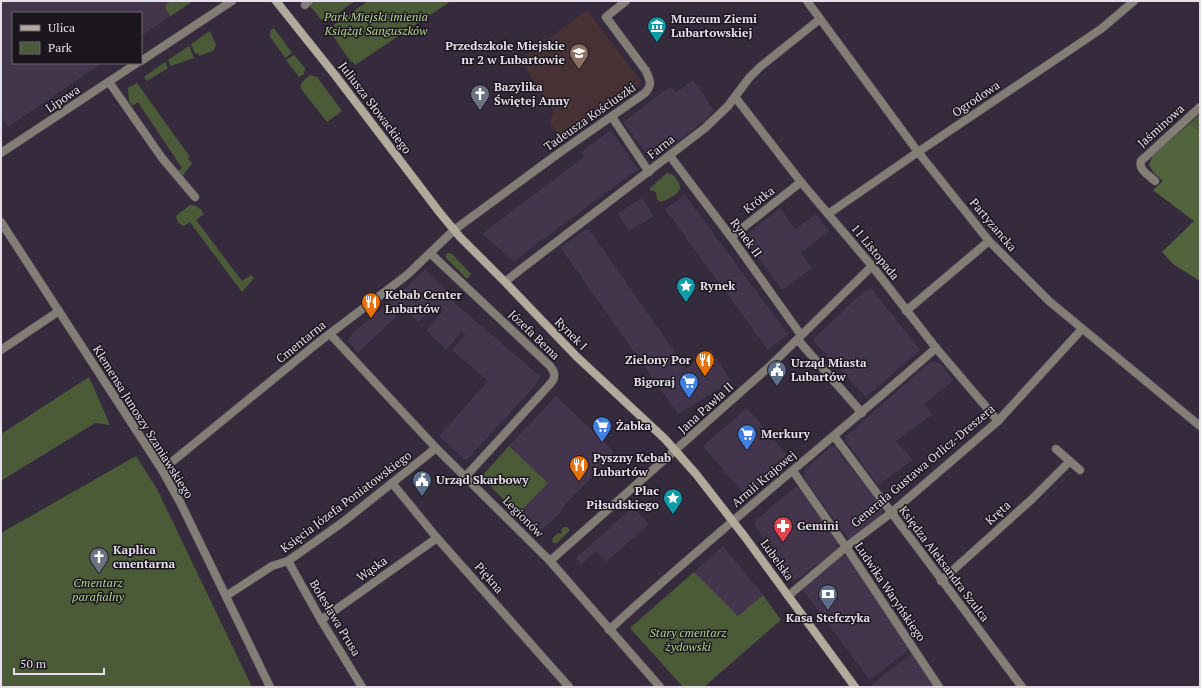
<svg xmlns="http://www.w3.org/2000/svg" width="1201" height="688" font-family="'PT Serif',serif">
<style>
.built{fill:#43354c}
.education{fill:#463234}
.green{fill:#4b5b38}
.forest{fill:#52643c}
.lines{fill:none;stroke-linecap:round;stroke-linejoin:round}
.pedestrian-casing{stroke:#524859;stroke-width:9}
.minor-casing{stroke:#524859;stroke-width:9}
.tertiary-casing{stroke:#524859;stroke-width:9}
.secondary-casing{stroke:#524859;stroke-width:9}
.pedestrian{stroke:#837e75;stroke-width:8}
.minor{stroke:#837e75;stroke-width:8}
.tertiary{stroke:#837e75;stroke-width:8}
.secondary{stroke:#b2ab9b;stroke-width:8}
.labels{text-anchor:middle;stroke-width:3;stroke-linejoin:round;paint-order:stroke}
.park-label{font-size:12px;font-style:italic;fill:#b5d491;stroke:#1b161e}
.poi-label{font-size:12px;font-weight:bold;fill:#e7e0ec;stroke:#1b161e;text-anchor:start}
.street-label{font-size:12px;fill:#e7e0ec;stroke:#1b161e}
</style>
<rect width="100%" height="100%" fill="#362b3d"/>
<g class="built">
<polygon points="1,1 192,1 141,36 141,13 13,13 13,63 102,63 8,127 1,117"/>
<polygon points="693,80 714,110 705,120 652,161 623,122 664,91 670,88 677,92"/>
<polygon points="611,130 638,169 514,261 482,234 584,157 581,152"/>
<polygon points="685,195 788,334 768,350 665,209"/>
<polygon points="642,198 654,216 629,231 618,213"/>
<polygon points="780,208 795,229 816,214 829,231 801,253 812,268 782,290 743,237"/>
<polygon points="588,228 686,368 711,350 731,382 678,414 560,247"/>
<polygon points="425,269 448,292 447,294 458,306 540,376 539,380 531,390 468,459 465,460 439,436 488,381 452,350 465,335 462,332 446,350 426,330 443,311 436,305 418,322 405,308 358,353 348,341 349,337 362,325 395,298"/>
<polygon points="871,288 920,350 866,397 816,344 813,339 860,295"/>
<polygon points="935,362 941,364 953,381 924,404 932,415 896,441 913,460 878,485 847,443 845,440 846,436 929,363"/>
<polygon points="556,396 613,451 608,461 567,502 559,514 539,532 533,531 523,520 524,519 518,514 547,483 509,446"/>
<polygon points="747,408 791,460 749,494 744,494 703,446"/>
<polygon points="834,446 883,509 881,517 852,538 848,538 806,481 804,476 805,470 830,447"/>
<polygon points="798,486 838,543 839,548 796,580 792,578 755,526 755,522 756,520 795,487"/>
<polygon points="633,507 649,524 606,562 596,551 582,564 576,558"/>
<polygon points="723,546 763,595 738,616 694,572"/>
<polygon points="842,556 848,556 910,649 871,679 869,679 802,589 803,587"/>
<polygon points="914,654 936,687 873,687 872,684 910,655"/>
</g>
<polygon class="education" points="587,10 640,80 639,85 562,139 550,122 554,110 520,60"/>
<g class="green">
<polygon points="171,1 193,1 171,16 166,10 166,8 165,5"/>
<polygon points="315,1 355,1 324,23 310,6"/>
<polygon points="368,1 451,1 355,65 352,61 351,62 328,29"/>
<polygon points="274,28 292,53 285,58 269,35 271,33 270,31"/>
<polygon points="210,31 216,45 213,51 199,56 198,53 195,54 191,44"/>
<polygon points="189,46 194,58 171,66 168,60"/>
<polygon points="294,55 305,68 304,74 299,77 286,60"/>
<polygon points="165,62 168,68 147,81 144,77"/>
<polygon points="310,75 317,77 342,111 327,122 301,89 301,83"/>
<polygon points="137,83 190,157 188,159 192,163 181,178 176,172 182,168 138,102 133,106 129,102 128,88"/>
<polygon points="1200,114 1200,131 1189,124"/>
<path d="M667 173C671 174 673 175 676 178 677 180 680 183 680 187 680 194 666 201 660 202L657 199 656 192 650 190V188Z"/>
<path d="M190 205C197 205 200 208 204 214L196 220 242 281 251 275 254 278 242 292 190 222 184 226C179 224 177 222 176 216Z"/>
<polygon points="448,253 452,254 471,274 467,279 446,258 446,255"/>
<polygon points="89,377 110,425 95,423 1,481 1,434"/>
<polygon points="509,446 548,483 518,514 481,477"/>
<polygon points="136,456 157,489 252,687 1,687 1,533"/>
<polygon points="564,527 567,527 570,530 557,543 553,543 552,539 558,533 560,534 562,533 561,530"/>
<polygon points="694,572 738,616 763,595 781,620 704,687 683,687 630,628"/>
</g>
<polygon class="forest" points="1189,124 1200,131 1200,281 1173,264 1162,252 1194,221 1153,190 1163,181 1154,173 1149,165 1153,155"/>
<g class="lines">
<g class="pedestrian-casing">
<polyline id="pedestrian" points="305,5 309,1"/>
</g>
<g class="minor-casing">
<g id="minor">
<polyline points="807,1 918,152 989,241 1049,301 1200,426"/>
<polyline points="109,82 162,158 195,197"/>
<polyline points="735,97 801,182 872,266 936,348 998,421"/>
<polyline points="612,117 649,172"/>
<polyline points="670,156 731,237 801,335"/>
<path d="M1155 181C1149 175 1138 170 1141 161L1200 107"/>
<polyline points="828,214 918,152 1101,29 1134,1"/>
<polyline points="731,237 801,182"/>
<path d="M430 253 550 366C555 372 556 377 551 383L465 477"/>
<polyline points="505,282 516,273 705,128 728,106 749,78 760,67 820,19"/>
<polyline points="906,311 989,241"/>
<polyline points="330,334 436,448 550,561 660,687"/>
<polyline points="798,340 862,413"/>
<polyline points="1,350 59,311"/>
<polyline points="834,436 1022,687"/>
<polyline points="1056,449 1080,470"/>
<path d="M162 470 315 345 407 275 454 230 559 153 645 93C652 85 651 82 646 71L606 17 626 1"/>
<polyline points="793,471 846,547 939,687"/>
<polyline points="392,483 437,538 569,687"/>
<polyline points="288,561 321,620 362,687"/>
<polyline points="550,561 770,366 872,266"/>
<polyline points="941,581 1032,499 1070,461"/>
<polyline points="226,596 272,566 288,561 343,522 436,448"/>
<polyline points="788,596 846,547 891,513 998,421 1082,329"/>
<polyline points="321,620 437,538"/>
<path d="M609 630C715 532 828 443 936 348"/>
</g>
</g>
<g class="tertiary-casing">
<g id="tertiary">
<polyline points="141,61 232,1"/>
<polyline points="1,153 137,63"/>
<polyline points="1,222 162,470 181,504 270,687"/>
</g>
</g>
<g class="secondary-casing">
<polyline id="secondary" points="276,1 335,75 440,213 460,237 505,282 576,356 665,439 696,474 745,537 855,687"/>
</g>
<use href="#pedestrian" class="pedestrian"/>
<use href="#minor" class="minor"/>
<use href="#tertiary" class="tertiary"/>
<use href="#secondary" class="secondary"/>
</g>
<defs>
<g id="museum-pin" transform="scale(1)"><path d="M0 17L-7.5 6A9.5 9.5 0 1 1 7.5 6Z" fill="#0f9aa8" stroke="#1b161e"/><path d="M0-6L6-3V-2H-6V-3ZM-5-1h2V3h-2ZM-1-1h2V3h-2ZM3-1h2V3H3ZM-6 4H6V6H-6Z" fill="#fff"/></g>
<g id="school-pin" transform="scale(1)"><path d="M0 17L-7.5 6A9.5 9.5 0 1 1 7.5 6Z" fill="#8d6e63" stroke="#1b161e"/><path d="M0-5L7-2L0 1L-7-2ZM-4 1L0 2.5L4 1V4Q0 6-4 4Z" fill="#fff"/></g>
<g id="church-pin" transform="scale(1)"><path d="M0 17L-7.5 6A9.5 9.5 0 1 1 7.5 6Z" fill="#6b7280" stroke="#1b161e"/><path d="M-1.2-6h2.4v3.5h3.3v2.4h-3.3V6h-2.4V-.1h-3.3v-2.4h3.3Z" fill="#fff"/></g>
<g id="sight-pin" transform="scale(1)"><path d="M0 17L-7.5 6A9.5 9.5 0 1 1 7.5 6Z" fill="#0f9aa8" stroke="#1b161e"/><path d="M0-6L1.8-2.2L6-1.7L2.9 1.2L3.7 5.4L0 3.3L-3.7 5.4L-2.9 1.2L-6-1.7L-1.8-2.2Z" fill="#fff"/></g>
<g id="restaurant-pin" transform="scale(1)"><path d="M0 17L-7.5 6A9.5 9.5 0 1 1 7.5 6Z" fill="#e8710a" stroke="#1b161e"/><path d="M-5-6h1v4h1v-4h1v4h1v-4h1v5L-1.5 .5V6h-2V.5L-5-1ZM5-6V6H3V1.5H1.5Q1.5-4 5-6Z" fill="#fff"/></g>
<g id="civic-pin" transform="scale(1)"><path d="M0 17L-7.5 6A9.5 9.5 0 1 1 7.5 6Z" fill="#5c6f8a" stroke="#1b161e"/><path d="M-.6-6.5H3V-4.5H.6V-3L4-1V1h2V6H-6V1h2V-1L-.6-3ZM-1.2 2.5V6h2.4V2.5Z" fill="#fff"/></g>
<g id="supermarket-pin" transform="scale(1)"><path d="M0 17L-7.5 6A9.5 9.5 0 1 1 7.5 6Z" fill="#3f7fe0" stroke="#1b161e"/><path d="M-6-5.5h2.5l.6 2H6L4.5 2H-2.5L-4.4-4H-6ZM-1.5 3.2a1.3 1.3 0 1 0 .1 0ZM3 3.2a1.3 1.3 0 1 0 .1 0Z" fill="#fff"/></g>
<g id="pharmacy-pin" transform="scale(1)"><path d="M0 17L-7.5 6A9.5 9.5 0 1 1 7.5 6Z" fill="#e0444e" stroke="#1b161e"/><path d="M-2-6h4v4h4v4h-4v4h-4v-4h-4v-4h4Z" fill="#fff"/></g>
<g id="bank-pin" transform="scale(1)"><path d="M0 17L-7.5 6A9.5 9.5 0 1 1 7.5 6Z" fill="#5c6f8a" stroke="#1b161e"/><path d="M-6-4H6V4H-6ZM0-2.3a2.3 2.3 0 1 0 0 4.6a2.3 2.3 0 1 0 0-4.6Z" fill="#fff"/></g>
</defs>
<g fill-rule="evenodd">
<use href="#museum-pin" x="657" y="26"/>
<use href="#school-pin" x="579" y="53"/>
<use href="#church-pin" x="480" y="94"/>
<use href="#sight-pin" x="686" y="286"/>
<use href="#restaurant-pin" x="371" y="302"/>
<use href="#restaurant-pin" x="705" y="360"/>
<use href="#civic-pin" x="777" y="370"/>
<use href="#supermarket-pin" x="689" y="382"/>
<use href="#supermarket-pin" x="602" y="426"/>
<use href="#supermarket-pin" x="747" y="434"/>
<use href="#restaurant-pin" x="579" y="465"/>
<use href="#civic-pin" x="422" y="480"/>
<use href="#sight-pin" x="673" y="498"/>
<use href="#pharmacy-pin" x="783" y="526"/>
<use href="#church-pin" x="99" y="557"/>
<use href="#bank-pin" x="828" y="594"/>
</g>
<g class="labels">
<g class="park-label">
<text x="376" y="21">Park Miejski imienia<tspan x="376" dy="14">Książąt Sanguszków</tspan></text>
<text x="98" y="587">Cmentarz<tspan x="98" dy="14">parafialny</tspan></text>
<text x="688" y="637">Stary cmentarz<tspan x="688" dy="14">żydowski</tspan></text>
</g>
<g class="poi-label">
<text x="671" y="23">Muzeum Ziemi<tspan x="671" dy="14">Lubartowskiej</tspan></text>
<text x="565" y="50" text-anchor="end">Przedszkole Miejskie<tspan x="565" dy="14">nr 2 w Lubartowie</tspan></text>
<text x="494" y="91">Bazylika<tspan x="494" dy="14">Świętej Anny</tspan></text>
<text x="700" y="290">Rynek</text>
<text x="385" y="299">Kebab Center<tspan x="385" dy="14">Lubartów</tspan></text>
<text x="691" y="364" text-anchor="end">Zielony Por</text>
<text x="791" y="367">Urząd Miasta<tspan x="791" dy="14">Lubartów</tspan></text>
<text x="675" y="386" text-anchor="end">Bigoraj</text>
<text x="616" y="430">Żabka</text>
<text x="761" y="438">Merkury</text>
<text x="593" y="462">Pyszny Kebab<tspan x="593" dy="14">Lubartów</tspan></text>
<text x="436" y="484">Urząd Skarbowy</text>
<text x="659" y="495" text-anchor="end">Plac<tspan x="659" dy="14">Piłsudskiego</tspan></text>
<text x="797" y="530">Gemini</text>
<text x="113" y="554">Kaplica<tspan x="113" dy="14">cmentarna</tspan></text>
<text x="828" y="622" text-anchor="middle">Kasa Stefczyka</text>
</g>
<g class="street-label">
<text transform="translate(63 99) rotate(-34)" y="4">Lipowa</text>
<text transform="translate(976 99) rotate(-34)" y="4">Ogrodowa</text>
<text transform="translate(375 108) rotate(53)" y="4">Juliusza Słowackiego</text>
<text transform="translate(590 117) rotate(-35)" y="4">Tadeusza Kościuszki</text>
<text transform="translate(1161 126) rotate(-42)" y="4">Jaśminowa</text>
<text transform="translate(661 147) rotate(-38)" y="4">Farna</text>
<text transform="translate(759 200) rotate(-38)" y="4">Krótka</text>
<text transform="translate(993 225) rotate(50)" y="4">Partyzancka</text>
<text transform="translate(746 238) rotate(54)" y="4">Rynek II</text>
<text transform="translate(875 252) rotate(51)" y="4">11 Listopada</text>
<text transform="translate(571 334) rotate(45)" y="4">Rynek I</text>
<text transform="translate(534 335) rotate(44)" y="4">Józefa Bema</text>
<text transform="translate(301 342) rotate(-39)" y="4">Cmentarna</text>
<text transform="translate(706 408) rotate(-42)" y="4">Jana Pawła II</text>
<text transform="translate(143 422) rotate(58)" y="4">Klemensa Junoszy Szaniawskiego</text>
<text transform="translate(923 466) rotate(-40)" y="4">Generała Gustawa Orlicz-Dreszera</text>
<text transform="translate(764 479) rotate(-40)" y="4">Armii Krajowej</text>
<text transform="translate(346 502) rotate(-37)" y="4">Księcia Józefa Poniatowskiego</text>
<text transform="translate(998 513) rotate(-42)" y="4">Kręta</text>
<text transform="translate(523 517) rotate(45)" y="4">Legionów</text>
<text transform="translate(777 560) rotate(54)" y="4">Lubelska</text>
<text transform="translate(944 564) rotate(53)" y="4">Księdza Aleksandra Szulca</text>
<text transform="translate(372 569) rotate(-35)" y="4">Wąska</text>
<text transform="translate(489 578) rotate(49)" y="4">Piękna</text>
<text transform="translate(890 592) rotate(56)" y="4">Ludwika Waryńskiego</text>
<text transform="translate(335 618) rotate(59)" y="4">Bolesława Prusa</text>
</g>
</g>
<rect width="1201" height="688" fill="none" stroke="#e7e0ec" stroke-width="4"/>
<rect x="12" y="12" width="130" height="52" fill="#1b161e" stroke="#6d6770"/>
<rect x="20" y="25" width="20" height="6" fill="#b2ab9b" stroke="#6d6770"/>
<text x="48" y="32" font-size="12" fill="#e7e0ec">Ulica</text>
<rect x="20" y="42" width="20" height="12" fill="#4b5b38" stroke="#6d6770"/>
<text x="48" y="52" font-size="12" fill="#e7e0ec">Park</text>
<path d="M14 668v6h90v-6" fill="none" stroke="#e7e0ec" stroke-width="2"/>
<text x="20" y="668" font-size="12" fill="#e7e0ec" stroke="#1b161e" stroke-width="3" paint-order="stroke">50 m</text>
</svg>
